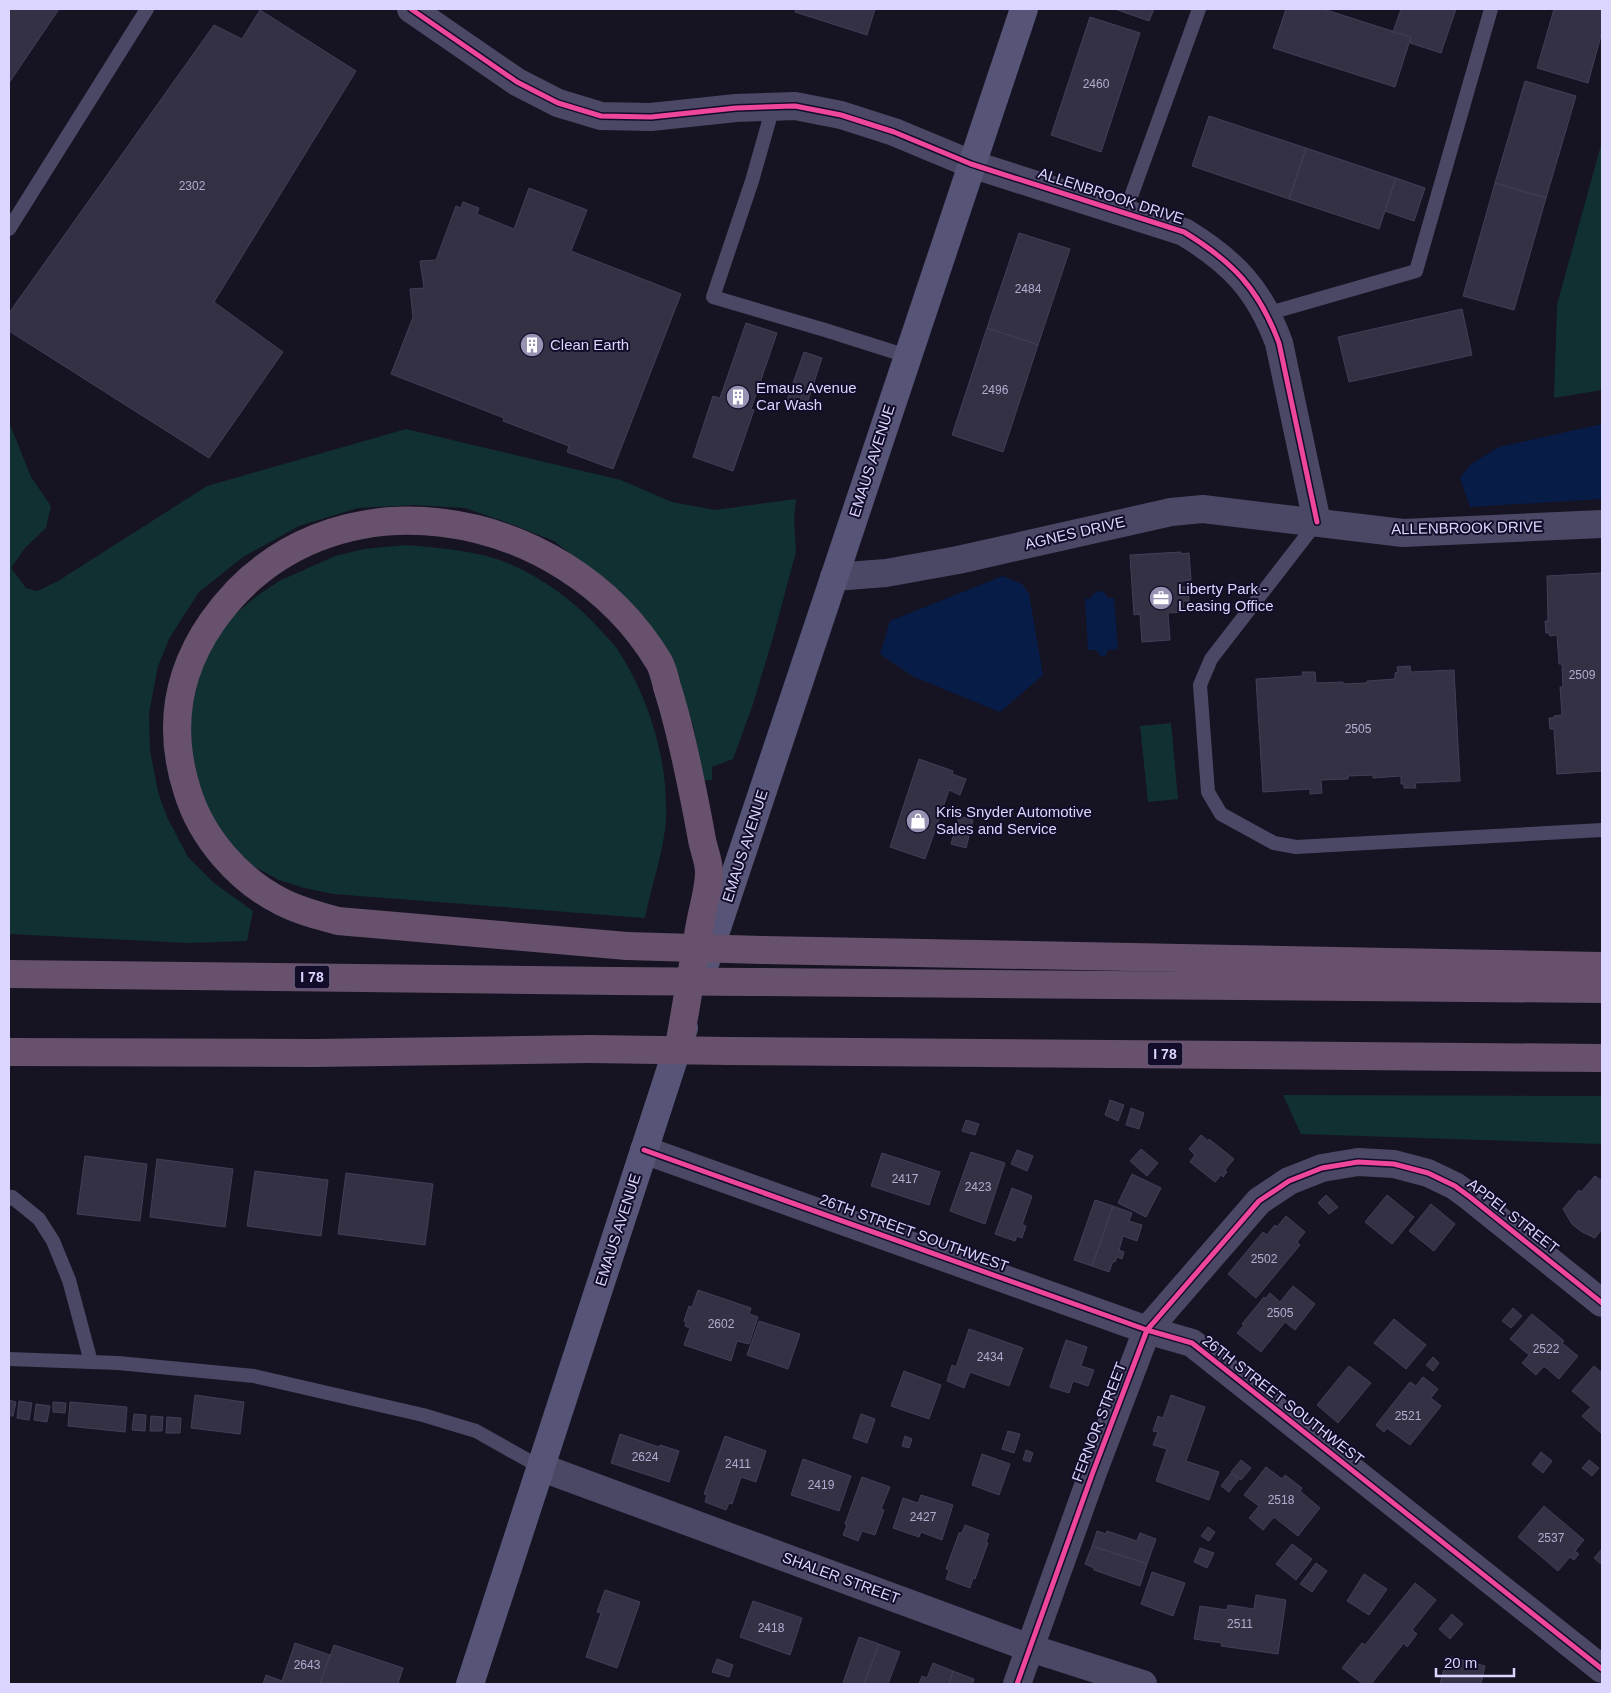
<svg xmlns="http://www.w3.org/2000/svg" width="1611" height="1693" font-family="Arial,sans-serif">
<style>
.green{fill:#113032}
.water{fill:#071c47}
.building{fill:#343145;stroke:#433e58}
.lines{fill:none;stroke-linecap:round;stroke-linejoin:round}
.service{stroke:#4a4864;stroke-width:14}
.minor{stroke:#4a4864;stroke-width:28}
.secondary{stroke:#575577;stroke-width:28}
.motorway{stroke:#67516c;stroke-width:28}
.motorway-bridge{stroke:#67516c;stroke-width:28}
.cycleway-casing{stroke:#130d29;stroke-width:8}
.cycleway{stroke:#ed469a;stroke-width:5}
.labels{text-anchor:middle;stroke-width:4;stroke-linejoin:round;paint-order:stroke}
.number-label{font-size:12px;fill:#b1add0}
.shield{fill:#130d29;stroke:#9f9abf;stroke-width:1}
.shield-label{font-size:14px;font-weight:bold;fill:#dbd6ff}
.street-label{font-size:15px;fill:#dbd6ff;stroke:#130d29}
.poi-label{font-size:15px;fill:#dbd6ff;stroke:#130d29;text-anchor:start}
</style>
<rect width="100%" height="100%" fill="#161323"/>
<g class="green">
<polygon points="1602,141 1602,390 1554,398 1557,305"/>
<polygon points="9,422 31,477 51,506 46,528 25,548 11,568 26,588 37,591 58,581 207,486 406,429 621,480 672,502 715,510 796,499 794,519 796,552 772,641 753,704 733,759 712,767 712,780 701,781 699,757 693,725 679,687 598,576 554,541 514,525 465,508 415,505 358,508 299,526 243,557 199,592 170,637 158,666 149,713 150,750 158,792 167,817 188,857 214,883 253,911 247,941 188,943 9,934"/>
<path d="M406 545C440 548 477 550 510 564 546 580 577 603 603 633 608 638 614 644 618 650 650 700 668 760 666 819 664 852 651 886 645 918L333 894 304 888 279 880 251 865 231 847 211 821 189 759 187 708 203 656 233 616 257 596 279 581 335 556 364 549Z"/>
<polygon points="1171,723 1178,799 1148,802 1140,726"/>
<polygon points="1283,1095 1602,1096 1602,1144 1301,1134"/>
</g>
<g class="water">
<polygon points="1602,424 1602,499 1470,507 1460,478 1471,464 1499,447"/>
<polygon points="1003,576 1022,584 1029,594 1043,675 1000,712 914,677 880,654 890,621"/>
<polygon points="1098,591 1104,592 1108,598 1114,598 1118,649 1108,650 1105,656 1101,656 1096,650 1088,650 1085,599 1092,598 1092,595"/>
</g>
<g class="building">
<polygon points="9,9 59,9 9,83"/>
<polygon points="796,9 875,9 867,35 795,12"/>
<polygon points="1115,9 1154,9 1149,21"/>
<polygon points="1286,9 1323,9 1411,37 1395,87 1273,48"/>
<polygon points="1401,9 1456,9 1441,53 1410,43 1411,37 1393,32"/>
<polygon points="1554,9 1602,9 1602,32 1588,83 1537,68"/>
<polygon points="260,10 356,71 214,302 283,352 209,458 9,331 9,313 214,25 242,39"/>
<polygon points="1090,17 1140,33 1101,152 1051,135"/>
<polygon points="1525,81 1576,96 1546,198 1495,183"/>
<polygon points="1209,116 1306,148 1289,199 1192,166"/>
<polygon points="1306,148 1396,178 1379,229 1289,199"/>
<polygon points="1396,178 1425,188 1414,221 1385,211"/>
<polygon points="1495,183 1546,198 1514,310 1463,296"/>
<polygon points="529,188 587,210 571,251 681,294 613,469 567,452 569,446 503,421 504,418 391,374 413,317 410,289 424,288 420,261 436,260 456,206 461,208 463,202 479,208 477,214 514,229"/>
<polygon points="1019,233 1070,249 1038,345 987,328"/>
<polygon points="1462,309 1472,355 1349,382 1338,337"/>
<polygon points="746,323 777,333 751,409 754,410 733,471 693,457 713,396 720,398"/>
<polygon points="987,328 1038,345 1003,452 952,435"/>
<polygon points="804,352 822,358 805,410 786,403"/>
<polygon points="1181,552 1181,554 1189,553 1191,580 1182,581 1182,587 1188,587 1189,601 1183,601 1183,612 1168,613 1170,640 1142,642 1140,614 1134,615 1130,555"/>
<polygon points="1602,573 1602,771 1557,774 1554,729 1550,729 1549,718 1554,718 1554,716 1562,715 1560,687 1563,687 1562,664 1559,664 1557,635 1550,636 1549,633 1546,633 1545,621 1548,621 1547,576"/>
<polygon points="1410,666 1411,672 1454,670 1460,781 1415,783 1416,788 1404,788 1404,784 1401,784 1401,776 1373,778 1373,775 1348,776 1348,779 1321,780 1322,793 1310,794 1310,789 1263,792 1256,679 1303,676 1302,672 1315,672 1316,683 1343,682 1343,684 1367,683 1367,681 1395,679 1395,673 1398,672 1397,667"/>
<polygon points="919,759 953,771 952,774 966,779 960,795 949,790 925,859 890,847"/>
<polygon points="959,816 973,820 966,848 951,844"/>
<polygon points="1110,1100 1124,1105 1118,1121 1105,1115"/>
<polygon points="1131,1108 1144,1113 1139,1129 1126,1125"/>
<polygon points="966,1120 979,1124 975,1135 962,1131"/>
<polygon points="1201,1135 1208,1141 1209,1139 1234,1159 1225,1170 1227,1172 1223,1177 1221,1175 1215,1182 1190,1162 1195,1155 1189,1149"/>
<polygon points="1141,1149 1158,1163 1147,1176 1130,1161"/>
<polygon points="1017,1150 1033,1156 1027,1171 1011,1164"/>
<polygon points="971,1152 1005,1163 985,1224 950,1211"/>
<polygon points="882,1153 940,1172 929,1205 871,1186"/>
<polygon points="85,1156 147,1164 140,1221 77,1214"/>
<polygon points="157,1159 233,1169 225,1227 150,1217"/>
<polygon points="255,1171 328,1180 321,1236 247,1226"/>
<polygon points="346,1173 433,1184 425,1245 338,1234"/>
<polygon points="1132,1174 1161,1188 1146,1217 1118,1203"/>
<polygon points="1595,1176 1602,1181 1602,1229 1595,1238 1582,1232 1572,1224 1563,1209 1579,1190 1581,1192"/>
<polygon points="1012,1188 1032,1196 1022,1225 1026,1226 1022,1238 1017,1236 1015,1241 995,1234"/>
<polygon points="1326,1195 1338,1207 1329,1214 1318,1203"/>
<polygon points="1387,1195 1414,1217 1392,1244 1365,1222"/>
<polygon points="1095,1200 1113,1206 1092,1266 1074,1260"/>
<polygon points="1431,1204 1455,1224 1434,1251 1409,1231"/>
<polygon points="1113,1206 1132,1213 1129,1221 1142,1225 1137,1241 1123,1236 1119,1250 1124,1252 1122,1259 1117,1257 1115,1262 1113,1261 1109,1272 1092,1266"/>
<polygon points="1286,1216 1305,1232 1297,1242 1300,1245 1256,1298 1228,1274 1263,1232 1267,1235 1275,1225 1277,1227"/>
<polygon points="1293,1286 1315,1304 1295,1330 1285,1322 1261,1352 1237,1333 1244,1325 1242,1324 1264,1297 1265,1299 1270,1293 1280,1302"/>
<polygon points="698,1290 751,1308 749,1314 758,1317 749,1344 737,1341 731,1361 684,1345 690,1328 685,1326 686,1322 684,1321 689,1306 692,1307"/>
<polygon points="1513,1308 1522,1316 1511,1328 1502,1321"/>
<polygon points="1532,1314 1564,1341 1562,1343 1578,1356 1559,1379 1544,1366 1536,1375 1522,1363 1529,1355 1510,1339"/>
<polygon points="1394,1319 1426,1345 1406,1369 1374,1343"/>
<polygon points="759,1321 800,1334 788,1369 747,1355"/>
<polygon points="969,1329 1023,1348 1009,1386 970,1372 964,1388 947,1381 952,1365 956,1367"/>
<polygon points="1066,1340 1087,1347 1081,1366 1094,1370 1088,1386 1073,1381 1069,1393 1050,1387"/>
<polygon points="1433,1357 1439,1363 1433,1371 1426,1365"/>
<polygon points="1349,1366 1371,1383 1338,1423 1317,1405"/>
<polygon points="1594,1366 1602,1373 1602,1434 1582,1416 1591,1407 1572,1391"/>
<polygon points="904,1371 941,1385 929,1419 891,1406"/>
<polygon points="1423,1377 1438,1389 1431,1398 1441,1406 1410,1445 1387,1428 1384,1432 1376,1425 1410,1382 1416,1386"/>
<polygon points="195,1395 244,1402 240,1434 191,1428"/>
<polygon points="1171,1395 1205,1407 1186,1461 1219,1472 1209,1500 1156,1481 1167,1449 1153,1445 1158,1432 1153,1431 1158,1416 1163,1418"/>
<polygon points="9,1400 16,1402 13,1416 9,1416"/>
<polygon points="19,1401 32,1403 29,1420 17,1418"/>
<polygon points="53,1402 66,1403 65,1413 53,1412"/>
<polygon points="70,1402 127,1407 125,1432 68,1426"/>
<polygon points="36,1404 50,1406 47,1422 34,1420"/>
<polygon points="134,1414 146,1415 145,1431 132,1430"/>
<polygon points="861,1414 875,1419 867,1443 853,1438"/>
<polygon points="151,1416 163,1417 162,1431 150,1431"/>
<polygon points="167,1417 181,1418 180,1433 166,1433"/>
<polygon points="1008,1431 1020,1434 1014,1453 1002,1449"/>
<polygon points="620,1434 659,1447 660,1445 679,1451 669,1482 611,1463"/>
<polygon points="725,1436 766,1451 756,1482 741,1477 732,1504 729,1503 726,1510 705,1502 707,1495 704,1494"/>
<polygon points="905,1436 912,1439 909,1448 902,1446"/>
<polygon points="1026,1450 1033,1453 1030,1462 1023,1460"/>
<polygon points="1541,1452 1552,1461 1543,1473 1532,1464"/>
<polygon points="982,1454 1010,1464 999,1495 972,1485"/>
<polygon points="803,1459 851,1476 839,1511 791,1495"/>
<polygon points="1241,1460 1251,1468 1241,1480 1231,1472"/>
<polygon points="1589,1460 1599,1468 1592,1476 1582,1468"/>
<polygon points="1266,1467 1282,1479 1285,1475 1302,1488 1300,1491 1320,1508 1298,1536 1274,1517 1263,1530 1249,1518 1259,1506 1244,1495"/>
<polygon points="1231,1473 1239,1479 1229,1492 1221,1486"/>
<polygon points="862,1477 890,1487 881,1509 884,1510 875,1535 862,1531 858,1541 843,1535 847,1525 845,1524"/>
<polygon points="921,1495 953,1505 942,1540 921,1532 919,1537 893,1528 903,1498 918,1503"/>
<polygon points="1544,1506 1584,1540 1575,1551 1579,1554 1574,1560 1570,1557 1558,1571 1518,1537"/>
<polygon points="965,1525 989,1534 986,1542 988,1543 975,1579 973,1578 970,1588 946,1579 949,1570 946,1569 959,1533 962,1533"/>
<polygon points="1208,1527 1215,1532 1209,1541 1201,1536"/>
<polygon points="1097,1531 1106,1534 1107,1531 1137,1541 1140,1533 1156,1539 1147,1564 1092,1546"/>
<polygon points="1292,1544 1312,1559 1296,1580 1276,1564"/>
<polygon points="1092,1546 1147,1564 1140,1586 1094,1570 1094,1568 1085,1564"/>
<polygon points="1200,1548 1214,1553 1207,1568 1194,1562"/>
<polygon points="1602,1549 1602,1565 1594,1558"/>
<polygon points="1316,1563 1327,1571 1312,1592 1300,1584"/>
<polygon points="1152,1572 1185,1583 1173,1616 1141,1604"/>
<polygon points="1364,1574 1387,1589 1369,1615 1347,1601"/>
<polygon points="1415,1583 1436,1600 1412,1630 1417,1634 1407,1647 1404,1643 1371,1684 1363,1684 1342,1668 1362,1643 1365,1645"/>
<polygon points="605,1590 640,1602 617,1668 586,1657 601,1613 597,1612"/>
<polygon points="1256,1595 1286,1600 1278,1654 1221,1646 1222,1643 1194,1639 1200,1606 1227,1610 1228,1605 1254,1609"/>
<polygon points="753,1601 802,1618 790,1655 740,1637"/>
<polygon points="1452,1614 1463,1624 1450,1639 1439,1629"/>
<polygon points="859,1637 879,1644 864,1684 847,1684 843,1683"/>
<polygon points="295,1643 330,1655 320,1684 263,1684 266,1675 282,1681"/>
<polygon points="879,1644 900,1652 888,1684 864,1684"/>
<polygon points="334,1645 403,1668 398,1684 320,1683"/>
<polygon points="1447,1656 1485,1666 1481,1684 1440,1684"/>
<polygon points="717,1659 733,1665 729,1677 712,1672"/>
<polygon points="933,1663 953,1671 949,1684 919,1684 922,1676 927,1678"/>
<polygon points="953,1671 974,1679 972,1684 949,1684"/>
</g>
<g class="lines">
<g class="service">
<polyline points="773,107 752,181 713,297 825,330 907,356"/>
<polyline points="1125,213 1199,9"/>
<polyline points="9,229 147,9"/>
<polyline points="1266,314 1416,271 1491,9"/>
<polyline points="1317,522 1211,659 1200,685 1208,792 1221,814 1274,843 1296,847 1602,830"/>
<polyline points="9,1199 12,1197 39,1219 53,1241 69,1280 91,1362"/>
<polyline points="9,1359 118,1363 254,1376 423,1415 476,1431 540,1467"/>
</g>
<g class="minor">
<path d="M411 9 517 82 558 103 601 116 651 117 736 108 795 106 841 115 894 132 971 164 1184 232C1233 262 1259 289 1279 343L1317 522"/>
<polyline points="834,577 886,573 958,560 1171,512 1203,509 1403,533 1602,524"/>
<polyline points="644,1150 1147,1330 1192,1343 1602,1669"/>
<polyline points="540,1467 1030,1648 1143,1684"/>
<polyline points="1017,1684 1093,1472 1147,1330 1259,1201 1289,1181 1322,1168 1358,1162 1394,1164 1428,1173 1455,1186 1470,1197 1602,1303"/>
</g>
<g class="secondary">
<polyline points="703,970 1024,9"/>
<polyline points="470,1684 684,1028"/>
</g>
<g class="motorway">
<path d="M627 946 338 921C319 916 300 911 282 902 238 880 201 837 187 790 168 730 176 674 212 622 324 461 565 505 659 662 663 669 665 678 667 687 676 714 682 741 688 769 693 793 698 816 702 840 704 850 709 862 709 872 709 889 703 907 700 924 693 963 687 1002 680 1040"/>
<polyline points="762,950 1602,966"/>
<polyline points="9,974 615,981"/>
<polyline points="751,982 1602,989"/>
<polyline points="728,1051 1602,1058"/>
<polyline points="9,1052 314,1053 590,1049"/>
</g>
<g class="motorway-bridge">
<polyline points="627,946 762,950"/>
<polyline points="615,981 751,982"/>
<polyline points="590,1049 728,1051"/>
</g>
<g class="cycleway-casing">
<g id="cycleway">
<path d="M411 9 517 82 558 103 601 116 651 117 736 108 795 106 841 115 894 132 971 164 1184 232C1233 262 1259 289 1279 343L1317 522"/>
<polyline points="644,1150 1147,1330 1192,1343 1602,1669"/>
<polyline points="1017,1684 1093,1472 1147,1330 1259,1201 1289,1181 1322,1168 1358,1162 1394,1164 1428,1173 1455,1186 1470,1197 1602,1303"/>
</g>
</g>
<use href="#cycleway" class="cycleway"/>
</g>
<defs>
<g id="building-disc" transform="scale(1.25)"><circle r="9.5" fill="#9692b2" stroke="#130d29"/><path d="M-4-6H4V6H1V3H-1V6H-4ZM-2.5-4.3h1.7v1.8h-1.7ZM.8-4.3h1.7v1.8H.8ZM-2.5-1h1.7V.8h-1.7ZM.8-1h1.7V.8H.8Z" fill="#fff"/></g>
<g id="office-disc" transform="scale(1.25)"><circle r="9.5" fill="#9692b2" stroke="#130d29"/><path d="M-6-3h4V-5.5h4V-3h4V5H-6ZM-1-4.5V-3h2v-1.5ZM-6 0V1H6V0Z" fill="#fff"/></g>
<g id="shop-disc" transform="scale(1.25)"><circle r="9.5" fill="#9692b2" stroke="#130d29"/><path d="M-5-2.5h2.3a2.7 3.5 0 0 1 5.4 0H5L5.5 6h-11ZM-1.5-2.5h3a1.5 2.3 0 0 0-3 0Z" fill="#fff"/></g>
</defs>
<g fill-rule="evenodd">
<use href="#building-disc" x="532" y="345"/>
<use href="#building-disc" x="738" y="397"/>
<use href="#office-disc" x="1161" y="598"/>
<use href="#shop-disc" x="918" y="821"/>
</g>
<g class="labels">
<g class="number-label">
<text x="1096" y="88">2460</text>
<text x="192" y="190">2302</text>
<text x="1028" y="293">2484</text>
<text x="995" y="394">2496</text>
<text x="1582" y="679">2509</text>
<text x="1358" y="733">2505</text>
<text x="905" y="1183">2417</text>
<text x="978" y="1191">2423</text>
<text x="1264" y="1263">2502</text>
<text x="1280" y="1317">2505</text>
<text x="721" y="1328">2602</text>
<text x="1546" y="1353">2522</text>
<text x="990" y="1361">2434</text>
<text x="1408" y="1420">2521</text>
<text x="645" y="1461">2624</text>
<text x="738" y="1468">2411</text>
<text x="821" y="1489">2419</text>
<text x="1281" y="1504">2518</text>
<text x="923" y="1521">2427</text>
<text x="1551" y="1542">2537</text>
<text x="1240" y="1628">2511</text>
<text x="771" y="1632">2418</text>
<text x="307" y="1669">2643</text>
</g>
<g class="shield">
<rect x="294.5" y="965.5" width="35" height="23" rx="4"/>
<rect x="1147.5" y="1042.5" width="35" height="23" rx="4"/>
</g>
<g class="shield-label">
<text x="312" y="982">I 78</text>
<text x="1165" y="1059">I 78</text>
</g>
<g class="street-label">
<text transform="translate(1111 196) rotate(18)" y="5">ALLENBROOK DRIVE</text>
<text transform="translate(872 461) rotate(-72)" y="5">EMAUS AVENUE</text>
<text transform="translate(1467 528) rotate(-1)" y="5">ALLENBROOK DRIVE</text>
<text transform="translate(1075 533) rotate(-13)" y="5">AGNES DRIVE</text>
<text transform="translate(745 846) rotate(-72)" y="5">EMAUS AVENUE</text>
<text transform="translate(1513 1216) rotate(38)" y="5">APPEL STREET</text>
<text transform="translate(618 1230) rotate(-72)" y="5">EMAUS AVENUE</text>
<text transform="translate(914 1233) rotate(20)" y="5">26TH STREET SOUTHWEST</text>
<text transform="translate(1283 1400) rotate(38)" y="5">26TH STREET SOUTHWEST</text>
<text transform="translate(1099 1422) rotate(-69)" y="5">FERNOR STREET</text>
<text transform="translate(841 1578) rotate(20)" y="5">SHALER STREET</text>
</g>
<g class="poi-label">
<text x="550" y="350">Clean Earth</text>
<text x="756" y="393">Emaus Avenue<tspan x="756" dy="17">Car Wash</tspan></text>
<text x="1178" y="594">Liberty Park -<tspan x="1178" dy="17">Leasing Office</tspan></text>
<text x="936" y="817">Kris Snyder Automotive<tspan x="936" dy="17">Sales and Service</tspan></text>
</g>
</g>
<rect width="1611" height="1693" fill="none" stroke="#dbd6ff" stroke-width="20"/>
<path d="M1436 1668v8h78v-8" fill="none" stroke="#dbd6ff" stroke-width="2.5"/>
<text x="1444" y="1668" font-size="15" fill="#dbd6ff" stroke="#130d29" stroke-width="4" paint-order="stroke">20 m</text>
</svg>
